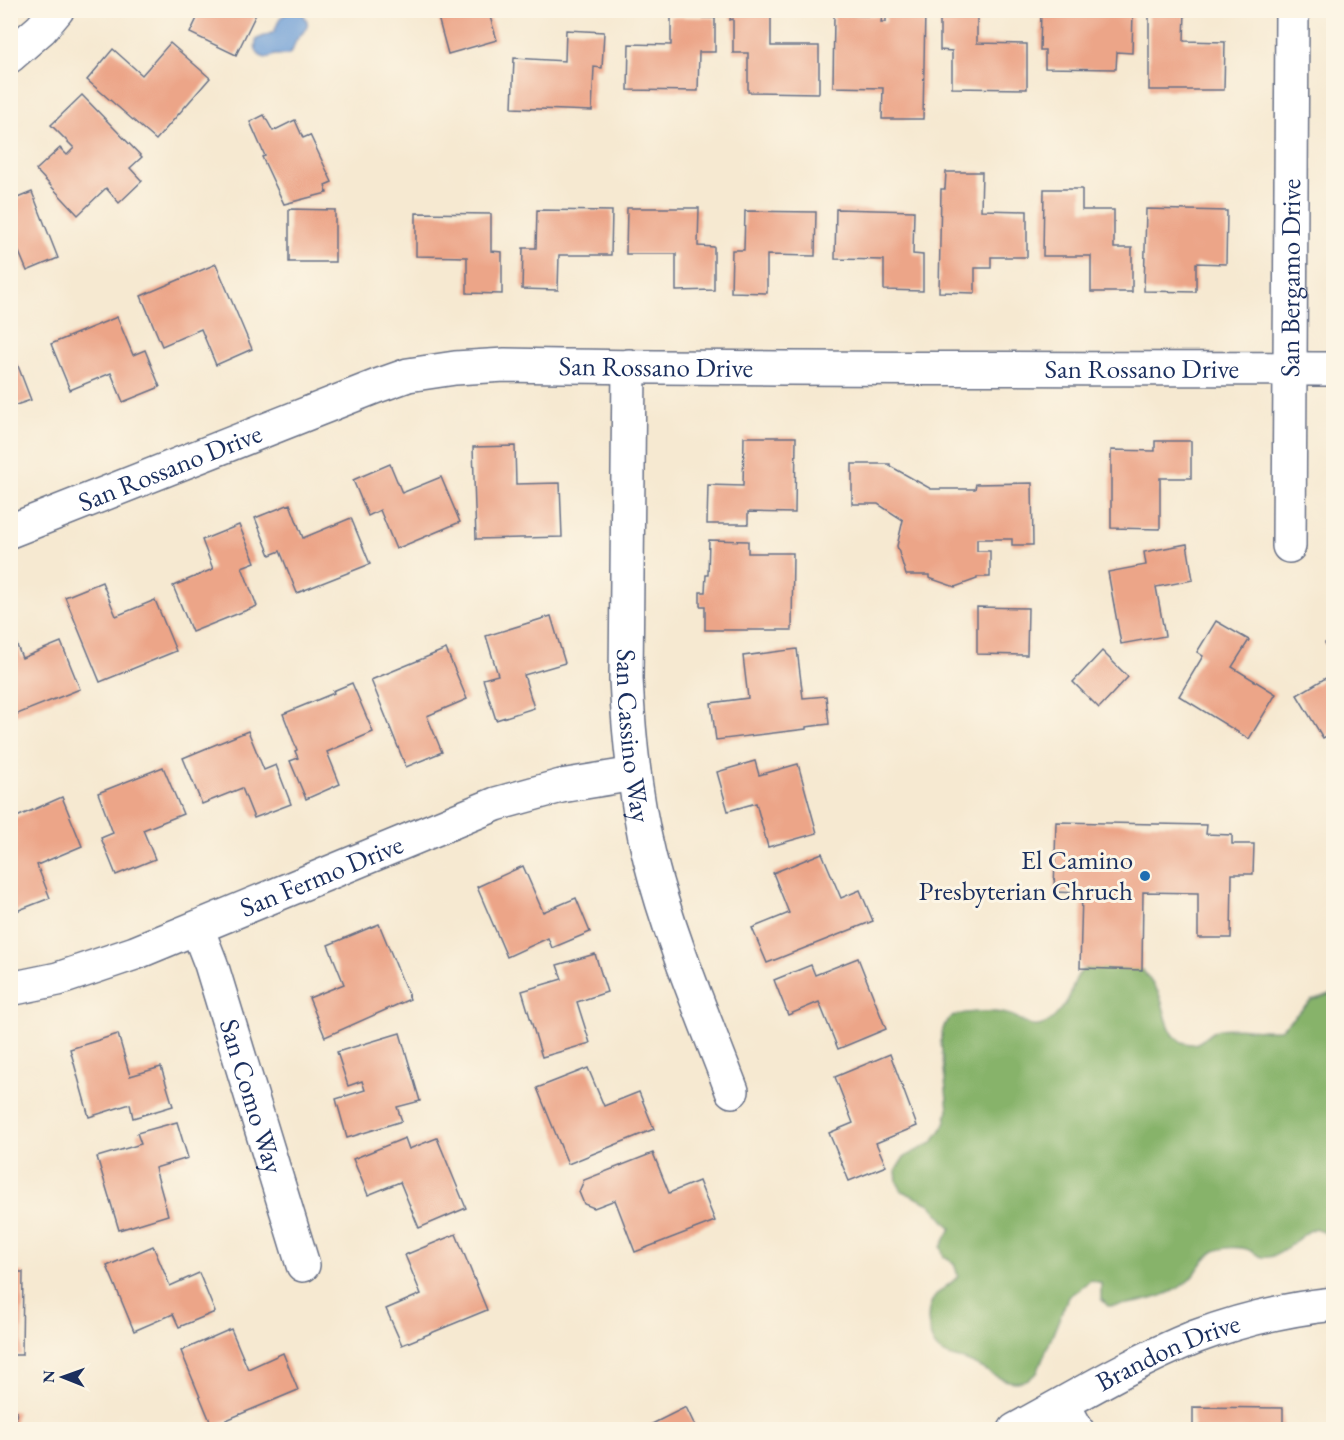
<svg xmlns="http://www.w3.org/2000/svg" width="1344" height="1440" font-family="'EB Garamond',serif">
<style>
.forest{fill:#87b36b;stroke:#517164;stroke-width:1.5}
.water{fill:#6d9ed7;stroke:#44669a;stroke-width:1.5}
.building{fill:#eca588}
.lines{fill:none;stroke-linecap:round;stroke-linejoin:round}
.minor-casing{stroke:#687086;stroke-width:36}
.tertiary-casing{stroke:#687086;stroke-width:36}
.minor{stroke:#fff;stroke-width:33}
.tertiary{stroke:#fff;stroke-width:33}
.poi-dot{fill:#1f6fb2;stroke:#fcf5e5;stroke-width:2}
.labels{text-anchor:middle;stroke-width:6;stroke-linejoin:round;paint-order:stroke}
.street-label{font-size:27px;fill:#1b2f5e;stroke:#fcf5e5}
.poi-label{font-size:27px;fill:#1b2f5e;stroke:#fcf5e5;text-anchor:end}
</style>
<rect width="100%" height="100%" fill="#fcf5e5"/>
<filter id="ink" filterUnits="userSpaceOnUse"><feTurbulence type="fractalNoise" baseFrequency=".0167" numOctaves="2"/><feDisplacementMap in="SourceGraphic" scale="12" xChannelSelector="R" yChannelSelector="G"/><feConvolveMatrix kernelMatrix="1 2 1 2 8 2 1 2 1" color-interpolation-filters="sRGB"/></filter>
<filter id="wash" filterUnits="userSpaceOnUse"><feTurbulence type="fractalNoise" baseFrequency=".008" numOctaves="4" result="noise"/><feDisplacementMap in="SourceGraphic" scale="24" xChannelSelector="R" yChannelSelector="G"/><feGaussianBlur stdDeviation="1.35" result="paint"/><feColorMatrix in="noise" values="0 0 0 0 0 0 0 0 0 0 0 0 0 0 0 0 0 1.4 0 .05"/><feComposite in="paint" operator="in"/></filter>
<g filter="url(#wash)">
<rect width="100%" height="100%" fill="#f6e9d1"/>
<path class="forest" d="M1098 961 1142 969C1147 976 1153 984 1158 992 1167 1009 1165 1045 1193 1044 1203 1044 1208 1031 1220 1029 1239 1026 1260 1032 1280 1030L1311 1001 1333 993V1241L1325 1233 1315 1228C1299 1234 1285 1255 1268 1257 1260 1258 1258 1255 1251 1251 1241 1246 1225 1247 1215 1251 1202 1258 1198 1273 1187 1282 1168 1298 1133 1305 1108 1306L1101 1299V1283L1091 1280 1068 1297 1037 1373C1031 1378 1025 1382 1016 1382 1000 1382 984 1368 969 1362 959 1358 947 1358 938 1350 929 1342 926 1317 930 1306 934 1292 949 1287 958 1276L954 1263 944 1257 941 1247 951 1228 930 1204 902 1191 897 1182 896 1170 904 1157 932 1143 945 1124 948 1110 941 1041C942 1033 943 1024 949 1019 960 1010 999 1010 1013 1016 1023 1020 1030 1030 1042 1025 1053 1022 1066 1005 1070 995 1073 988 1074 980 1079 974 1084 968 1092 964 1098 961Z"/>
<path class="water" d="M290 11 302 13C316 29 299 32 295 43 293 49 293 51 288 55H274L268 58C257 58 253 48 257 39L274 32 280 18Z"/>
<g id="blocks">
<g class="building">
<polygon points="201,10 258,10 236,55 190,33"/>
<polygon points="436,10 488,10 497,40 448,54"/>
<polygon points="731,10 771,10 771,46 819,46 819,93 748,92 748,53 733,53 733,19 730,20"/>
<polygon points="886,10 925,10 923,119 882,119 883,88 833,87 834,15 882,16 881,22 886,22"/>
<polygon points="940,10 977,10 977,43 1027,44 1027,89 952,88 952,51 940,50"/>
<polygon points="1041,10 1133,11 1132,53 1117,52 1116,69 1045,68 1045,50 1040,50"/>
<polygon points="1149,11 1185,11 1184,41 1225,42 1224,90 1149,90"/>
<polygon points="671,17 715,18 715,52 699,52 698,91 628,90 629,44 671,45"/>
<polygon points="566,30 604,32 602,68 594,67 592,111 512,108 514,58 565,61"/>
<polygon points="170,43 210,78 156,140 87,80 113,49 142,75"/>
<polygon points="82,95 142,157 130,168 142,181 119,203 106,188 78,215 36,170 60,148 67,155 74,148 51,125"/>
<polygon points="264,115 273,131 295,120 303,138 310,135 332,182 325,185 327,193 284,204 262,157 265,156 250,122"/>
<polygon points="946,172 982,172 981,210 1027,211 1027,257 991,257 991,268 975,268 975,293 939,292 941,189 945,189"/>
<polygon points="1044,189 1082,189 1082,210 1114,210 1114,248 1132,248 1132,292 1091,292 1091,256 1043,256"/>
<polygon points="32,192 58,258 27,271 19,252 10,256 10,201"/>
<polygon points="627,208 699,208 698,246 714,247 714,290 676,291 676,254 626,254"/>
<polygon points="289,209 335,210 335,262 289,262"/>
<polygon points="836,209 914,211 913,254 923,255 923,291 884,290 884,260 835,259"/>
<polygon points="1146,209 1227,211 1226,264 1196,263 1196,292 1144,291"/>
<polygon points="537,210 612,211 611,255 559,255 558,290 522,289 523,248 536,248"/>
<polygon points="745,211 816,212 815,256 767,255 767,293 731,292 732,250 744,250"/>
<polygon points="416,213 491,214 491,251 502,252 502,294 467,293 467,257 416,256"/>
<polygon points="216,264 252,349 216,365 201,329 162,346 141,296"/>
<polygon points="117,317 133,355 145,350 160,387 123,402 111,373 70,390 51,344"/>
<polygon points="10,345 31,400 10,407"/>
<polygon points="744,437 796,437 795,513 748,512 748,524 707,524 708,485 743,486"/>
<polygon points="1155,441 1191,441 1191,478 1160,478 1160,529 1111,528 1111,450 1155,451"/>
<polygon points="515,446 516,484 560,483 562,537 476,539 473,447"/>
<polygon points="390,464 402,493 441,477 460,522 396,549 380,510 368,516 353,480"/>
<polygon points="852,464 890,464 890,466 931,489 975,489 976,484 1032,483 1033,545 1012,545 1012,539 977,539 977,551 990,551 990,577 977,577 977,579 955,587 929,578 929,575 906,575 897,546 903,520 878,504 852,504"/>
<polygon points="290,504 303,538 351,518 370,564 297,593 280,551 270,555 255,518"/>
<polygon points="239,525 255,562 242,567 257,606 192,632 173,586 213,569 202,540"/>
<polygon points="709,540 748,541 748,553 793,553 792,630 705,630 705,606 700,606 700,592 705,592 706,575 708,575"/>
<polygon points="1187,544 1193,580 1156,587 1165,636 1121,644 1108,572 1146,565 1144,552"/>
<polygon points="102,582 116,616 155,600 176,651 100,682 65,597"/>
<polygon points="977,607 1028,608 1027,655 977,654"/>
<polygon points="551,616 565,663 524,675 534,708 496,720 483,679 498,675 486,636"/>
<polygon points="1216,621 1249,640 1232,667 1276,694 1249,739 1179,696 1203,656 1197,652"/>
<polygon points="10,628 22,658 61,642 80,689 10,717"/>
<polygon points="1334,638 1334,658 1325,643"/>
<polygon points="446,649 467,699 427,716 442,752 406,767 371,680"/>
<polygon points="797,649 803,698 826,696 829,724 806,727 806,729 716,740 711,703 748,698 743,656"/>
<polygon points="1102,651 1128,677 1099,708 1073,682"/>
<polygon points="1334,673 1334,732 1323,738 1297,695"/>
<polygon points="352,683 373,732 327,752 340,784 306,799 290,761 298,758 295,751 297,750 283,714 334,693 333,691"/>
<polygon points="248,731 264,770 276,765 291,804 254,818 242,788 202,804 183,758"/>
<polygon points="755,761 759,775 798,764 817,833 768,847 756,803 728,811 717,772"/>
<polygon points="163,767 183,814 143,830 155,859 116,875 101,838 113,833 98,793"/>
<polygon points="62,797 82,846 37,865 50,898 14,912 10,904 10,820"/>
<polygon points="1056,822 1207,825 1206,834 1232,835 1232,844 1254,844 1253,874 1232,874 1231,938 1198,938 1198,893 1143,892 1142,970 1080,968 1082,893 1054,892"/>
<polygon points="822,853 841,898 860,890 873,921 767,963 752,928 789,913 773,873"/>
<polygon points="523,866 543,912 576,898 590,932 552,948 548,938 507,957 477,887"/>
<polygon points="379,924 410,999 325,1037 309,998 344,984 328,945"/>
<polygon points="595,954 607,992 577,1002 590,1043 542,1057 522,991 562,979 557,965"/>
<polygon points="858,958 886,1029 838,1049 819,1002 788,1015 774,980 811,965 815,975"/>
<polygon points="400,1033 420,1101 397,1107 402,1121 347,1138 336,1099 365,1090 362,1081 348,1086 337,1052"/>
<polygon points="118,1034 130,1076 161,1067 173,1106 133,1118 130,1104 89,1117 70,1049"/>
<polygon points="890,1054 917,1126 876,1143 886,1166 849,1181 829,1133 853,1123 835,1077"/>
<polygon points="588,1068 604,1106 639,1092 654,1129 568,1164 537,1088"/>
<polygon points="177,1122 188,1158 155,1168 168,1215 119,1230 97,1157 141,1144 137,1133"/>
<polygon points="405,1138 409,1149 437,1138 466,1208 419,1228 400,1182 368,1195 353,1159"/>
<polygon points="653,1153 669,1193 699,1181 715,1221 635,1252 615,1200 594,1208 584,1204 579,1192 584,1180"/>
<polygon points="456,1234 487,1310 402,1345 386,1309 421,1294 405,1255"/>
<polygon points="153,1246 170,1286 199,1273 215,1312 179,1327 173,1314 134,1331 107,1266"/>
<polygon points="10,1272 23,1272 22,1355 10,1355"/>
<polygon points="231,1329 248,1369 283,1353 298,1390 212,1426 181,1351"/>
<polygon points="686,1407 697,1430 640,1430"/>
<polygon points="1193,1407 1283,1408 1283,1430 1193,1430"/>
<polygon points="10,1410 17,1412 13,1430 10,1430"/>
</g>
</g>
</g>
<g filter="url(#ink)">
<use href="#blocks" fill-opacity="0" stroke="#687086" stroke-width="1.5"/>
<g class="lines">
<g class="minor-casing">
<g id="minor">
<polyline points="10,56 41,29 57,10"/>
<path id="s1" d="M629 366 626 679C629 740 635 800 650 859 670 938 703 1015 732 1091"/>
<path id="s2" d="M10 531 377 386 408 375 455 368 505 365C781 370 1057 368 1334 369"/>
<path id="s3" d="M1289 546 1292 10"/>
<path id="s4" d="M197 928 211 964 303 1265"/>
<path id="s5" d="M10 989 58 979 135 953 496 804 561 786 634 774"/>
<polyline points="1063,1404 1077,1430"/>
</g>
</g>
<g class="tertiary-casing">
<g id="tertiary">
<path id="s6" d="M1015 1430C1074 1398 1133 1362 1195 1337 1240 1320 1286 1309 1334 1304"/>
</g>
</g>
<use href="#minor" class="minor"/>
<use href="#tertiary" class="tertiary"/>
</g>
</g>
<circle class="poi-dot" cx="1145" cy="876" r="6"/>
<g class="labels">
<g class="street-label">
<text dy="9" stroke="none"><textPath href="#s3" startOffset="268">San Bergamo Drive</textPath></text>
<text dy="9" stroke="none"><textPath href="#s2" startOffset="676">San Rossano Drive</textPath></text>
<text dy="9" stroke="none"><textPath href="#s2" startOffset="1162">San Rossano Drive</textPath></text>
<text dy="9" stroke="none"><textPath href="#s2" startOffset="172">San Rossano Drive</textPath></text>
<text dy="9" stroke="none"><textPath href="#s1" startOffset="370">San Cassino Way</textPath></text>
<text dy="9" stroke="none"><textPath href="#s5" startOffset="332">San Fermo Drive</textPath></text>
<text dy="9" stroke="none"><textPath href="#s4" startOffset="177">San Como Way</textPath></text>
<text dy="9" stroke="none"><textPath href="#s6" startOffset="172">Brandon Drive</textPath></text>
</g>
<g class="poi-label">
<text x="1133" y="869">El Camino<tspan x="1133" dy="31">Presbyterian Chruch</tspan></text>
</g>
</g>
<rect width="1344" height="1440" fill="none" stroke="#fcf5e5" stroke-width="36"/>
<g transform="translate(63 1377) rotate(271)" stroke="#fcf5e5" stroke-width="4.5" paint-order="stroke">
<path d="M0-4.5L10 22L0 15L-10 22Z" fill="#1b2f5e"/>
<text y="-9" font-size="16" font-weight="bold" text-anchor="middle" fill="#1b2f5e">N</text>
</g>
</svg>
